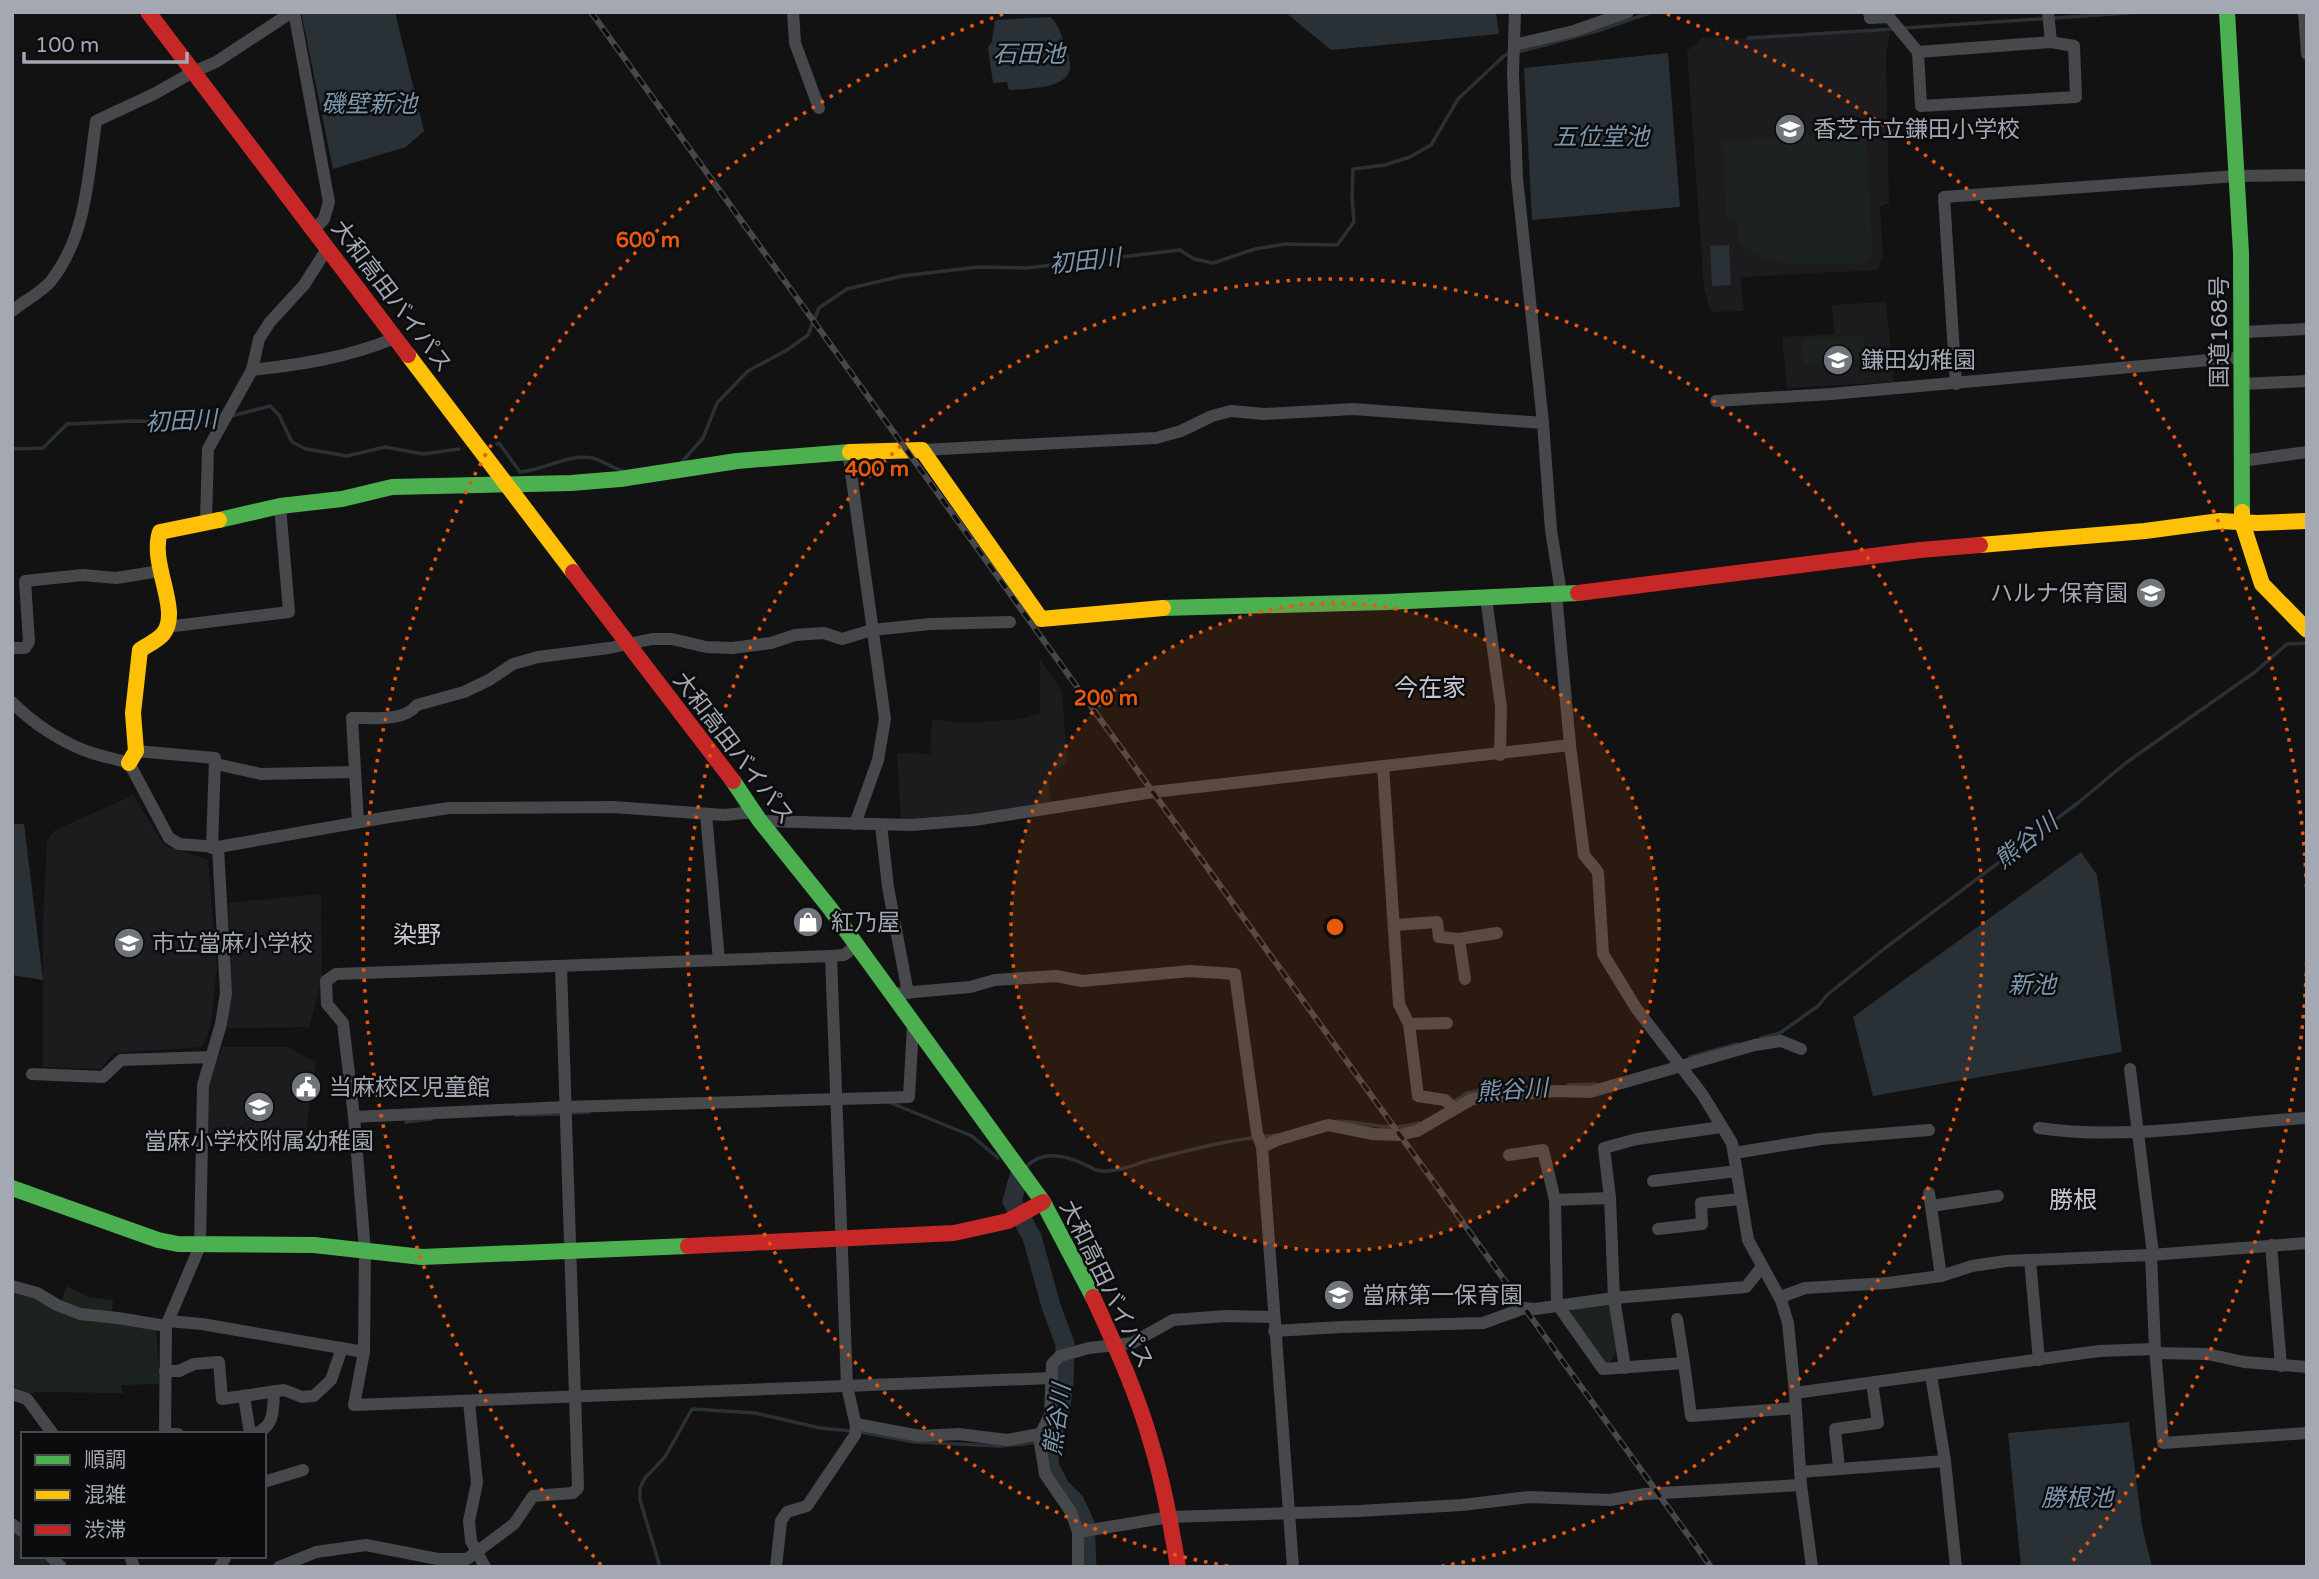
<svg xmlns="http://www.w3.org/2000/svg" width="2319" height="1579" font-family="'Varela Round','Noto Sans JP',sans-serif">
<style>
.built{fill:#1c1c1e}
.green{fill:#1c221d}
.water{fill:#293137}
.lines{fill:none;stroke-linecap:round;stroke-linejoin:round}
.stream{stroke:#293137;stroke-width:3.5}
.river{stroke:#293137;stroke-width:19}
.street{stroke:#47484b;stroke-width:12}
.fast{stroke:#4caf50;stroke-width:16}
.slow{stroke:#ffc107;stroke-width:16}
.jam{stroke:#c62828;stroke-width:16}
.rail-casing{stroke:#47484b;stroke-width:6}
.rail{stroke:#0c0c0e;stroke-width:3.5;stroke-dasharray:10;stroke-linecap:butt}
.ring{fill:none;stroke:#e8590c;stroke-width:3.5;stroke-dasharray:3.5 7}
.labels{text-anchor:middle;stroke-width:5;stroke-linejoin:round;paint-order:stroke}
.poi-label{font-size:23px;fill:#a3a8b3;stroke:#0c0c0e;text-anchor:start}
.street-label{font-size:23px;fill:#a3a8b3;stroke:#0c0c0e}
.water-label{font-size:24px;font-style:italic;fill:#7b96ad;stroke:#0c0c0e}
.neighbourhood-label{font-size:24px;fill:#c4c7cf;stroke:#0c0c0e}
.centre{fill:#e8590c;stroke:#0c0c0e;stroke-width:3.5}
.ring-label{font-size:21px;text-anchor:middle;font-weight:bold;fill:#e8590c;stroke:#0c0c0e;stroke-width:5;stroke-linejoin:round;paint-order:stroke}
</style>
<rect width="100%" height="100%" fill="#121212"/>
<g class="built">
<polygon points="1886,31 1890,33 1886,54 1889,204 1884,204 1880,207 1883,256 1877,270 1740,277 1744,311 1711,312 1704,288 1687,51 1703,37 1750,39"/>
<polygon points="1886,302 1894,382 1787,388 1782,337 1834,334 1832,305"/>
<polygon points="1040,659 1062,691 1067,763 1048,774 1051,806 901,823 897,753 930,754 932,719 966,723 1021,719 1040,713"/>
<polygon points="133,795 164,845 208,860 217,965 211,1026 202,1047 113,1053 101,1069 43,1067 43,921 47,841 54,831"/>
<polygon points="321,894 322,980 309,1027 227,1028 232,986 228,903"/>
<polygon points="222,1047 287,1047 316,1062 305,1139 208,1133 209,1081"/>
</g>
<g class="green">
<polygon points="1865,133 1873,255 1862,264 1790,264 1758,256 1739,243 1738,220 1727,221 1723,141"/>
<polygon points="1864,335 1865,359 1804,364 1802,340"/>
<polygon points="66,1286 89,1297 113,1300 111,1321 156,1329 160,1384 121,1385 123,1393 34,1392 26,1395 12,1391 12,1290 20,1291 59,1310"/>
<path d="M1612 1303C1614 1320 1624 1351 1609 1363H1604L1568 1314 1572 1309Z"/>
<polygon points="12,1529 23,1539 23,1556 42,1556 51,1567 12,1567"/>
</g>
<g class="water">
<polygon points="301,12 395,12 424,131 406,147 333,169"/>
<polygon points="1285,12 1496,12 1499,34 1331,50"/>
<path d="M1050 17C1059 25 1061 34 1065 45 1067 52 1071 60 1070 67 1070 89 1025 89 1009 90L1007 82 993 83 988 48 992 41 995 20Z"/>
<polygon points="1668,53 1680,207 1532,220 1524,68"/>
<polygon points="1729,245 1731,285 1712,286 1710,246"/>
<polygon points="12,824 24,824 43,980 12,975"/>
<polygon points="2081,852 2097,875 2122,1052 1873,1096 1853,1017"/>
<polygon points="2129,1422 2142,1526 2152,1567 2021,1567 2008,1433"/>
</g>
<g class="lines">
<g class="stream">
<polyline points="1904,28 2142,12"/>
<polyline points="1748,38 1893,29"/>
<polyline points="1518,52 1597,31 1652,12"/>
<polyline points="231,416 270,406 279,415 292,442 306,449 347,456 385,447 423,454 459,449"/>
<path d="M497 444 499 443 520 472C544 470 567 454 592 458 602 460 612 468 623 471"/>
<polyline points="12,449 43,448 67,424 132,421 214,423 220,420"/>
<polyline points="681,463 703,438 717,403 748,371 787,350 808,335 819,308 847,289 902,276 953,270 979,267 1027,268 1180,250 1194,259 1213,263 1255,249 1285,244 1337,245 1354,222 1352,197 1353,169 1385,165 1410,157 1431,145 1458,99 1505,55 1510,53"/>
<polyline points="1761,1038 1780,1033 1818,1006 1827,995 1884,949 2079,802 2127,762 2255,672 2287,644 2307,643"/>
<polyline points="1690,1057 1737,1044"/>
<polyline points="1568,1085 1596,1084"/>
<polyline points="1453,1102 1467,1093 1495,1088 1543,1086"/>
<polyline points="891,1103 972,1136 998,1158"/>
<polyline points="569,1113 589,1112"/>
<polyline points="516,1115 561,1114"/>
<path d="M1337 1121C1366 1122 1392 1132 1419 1123"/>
<polyline points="406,1122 432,1119"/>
<path d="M1026 1167C1042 1149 1067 1156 1086 1165 1087 1165 1095 1170 1096 1170 1115 1175 1136 1163 1154 1159 1194 1149 1235 1138 1277 1135"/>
<polyline points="660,1567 640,1500 640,1488 645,1478 665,1457 692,1409 755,1413 820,1428 861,1432 914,1442 1001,1446 1024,1444 1049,1439"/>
</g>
<polyline class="river" points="1019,1176 1012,1201 1032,1237 1051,1306 1065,1344 1064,1384 1059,1419 1049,1439 1049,1465 1060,1487 1075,1502 1085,1524 1087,1567"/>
<g class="street">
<polyline points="294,12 329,202 324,219 314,230"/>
<polyline points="793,12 795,43 819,108"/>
<polyline points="1515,12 1513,73 1517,178 1543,423 1551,530 1561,593"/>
<polyline points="1869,12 1870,18 1889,17 1918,52 1921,106 2076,97 2074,46 2051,42 1918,52"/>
<polyline points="2048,12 2051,42"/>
<polyline points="2304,12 2307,54"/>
<polyline points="1514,45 1574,31 1628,12"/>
<path d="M12 311C24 301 42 292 51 281 87 235 88 176 96 121L154 94 193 72 216 62 292 12"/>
<polyline points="2242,332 2307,329"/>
<polyline points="252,370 259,339 270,322 304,285 327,249"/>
<polyline points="1956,384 1944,197 2237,176 2307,175"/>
<polyline points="2242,384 2307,381"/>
<polyline points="1716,401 1831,394 2242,357"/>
<polyline points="922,450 1156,438 1181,431 1212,416 1231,411 1264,414 1353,409 1543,423"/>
<polyline points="848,451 885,719 878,760 855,824"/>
<polyline points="2242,461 2307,452"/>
<path d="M206 522 208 449 252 370C304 364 346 358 395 338"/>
<polyline points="1556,593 1570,745 1584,855 1598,872 1603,954 1636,1008 1702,1094 1732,1143 1748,1240 1781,1300 1788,1323 1795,1393 1801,1485 1812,1567"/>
<polyline points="1486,598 1501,707 1500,755"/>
<polyline points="166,627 289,612 280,506"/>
<polyline points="12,648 25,648 29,642 25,581 83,575 116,578 160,571"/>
<path d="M12 702C32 723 64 744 92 753 104 757 117 759 129 763L169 838 179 844 218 847 389 817 449 808 613 807 724 815 754 812"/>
<polyline points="136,751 215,758 212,848"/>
<polyline points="216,764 261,774 355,772"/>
<polyline points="1383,766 1399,1004 1409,1024 1418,1096 1445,1100 1454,1108"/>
<polyline points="706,814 719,960"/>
<polyline points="760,821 911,825 974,820 1153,792 1570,745"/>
<path d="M358 822 352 718C372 717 402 723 417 705L464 692 489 680 513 664 538 657 609 648 652 639H672L706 647 732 648 771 643 795 635 824 633 842 639 872 630 930 624 1010 622"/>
<polyline points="881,825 888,887 908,993"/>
<polyline points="1395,925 1437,922 1439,937 1459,939"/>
<polyline points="856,946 844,955 831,956 336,974 326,981 327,1004 343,1023 354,1117 365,1251 364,1352 354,1405 1052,1378"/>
<polyline points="1465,979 1459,939 1497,933"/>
<polyline points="891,994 970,987 995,980 1056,976 1082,981 1190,971 1235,974 1257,1133 1262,1147 1293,1567"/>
<polyline points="1409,1024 1447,1023"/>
<polyline points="2130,1069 2153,1254"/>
<polyline points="32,1074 103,1077 121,1060 211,1057"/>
<polyline points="354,1117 565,1107 909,1097 913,1026"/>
<path d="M2039 1128C2128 1141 2218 1123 2307 1118"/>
<polyline points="1262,1147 1277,1140 1328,1125 1373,1134 1399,1135 1417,1131 1472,1099 1556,1091 1590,1092 1755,1045 1781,1041 1801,1049"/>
<polyline points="1734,1153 1821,1139 1929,1130"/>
<polyline points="1509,1155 1543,1150 1555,1200 1557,1304 1603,1369 1684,1363 1691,1416 1796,1408"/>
<polyline points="1653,1181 1737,1171"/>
<polyline points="1929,1193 1941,1276"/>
<polyline points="1555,1200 1610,1198"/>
<polyline points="1931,1206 1998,1196"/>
<polyline points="1658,1229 1702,1224 1701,1203 1740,1199"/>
<polyline points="2271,1245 2281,1366"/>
<polyline points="2151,1255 2155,1349 2163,1443 2307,1433"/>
<polyline points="2030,1260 2039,1360"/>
<polyline points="12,1286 37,1293 57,1305 80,1314 118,1318 166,1326"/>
<polyline points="1781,1300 1786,1295 1805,1288 1888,1283 1941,1276 1972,1266 2006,1261 2151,1255 2307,1243"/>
<polyline points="1677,1319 1684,1363"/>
<polyline points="168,1321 202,1324 364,1352"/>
<polyline points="1274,1331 1341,1327 1483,1323 1525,1308 1535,1309 1614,1298 1746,1287 1761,1268"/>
<polyline points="2156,1353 2207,1354 2244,1362 2307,1367"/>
<polyline points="1625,1368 1614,1298 1610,1198 1604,1148 1637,1139 1721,1127"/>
<polyline points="165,1371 179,1371 194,1364 219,1362 222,1399 284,1390 302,1397 314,1396 331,1380 342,1348"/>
<polyline points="1931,1375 1945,1461 1956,1567"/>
<polyline points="1795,1393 2099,1351 2155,1349"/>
<polyline points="12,1394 27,1399 53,1434"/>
<polyline points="244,1396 250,1434"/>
<polyline points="469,1402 477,1483 469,1521 471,1541 485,1567"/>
<polyline points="856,1424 920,1436 959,1434 1007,1440 1039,1434"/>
<polyline points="165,1434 166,1326 200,1246 203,1085 221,1024 226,993 218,847"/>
<polyline points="167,1434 178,1434"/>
<path d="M254 1434C275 1427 273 1410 274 1391"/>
<polyline points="1839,1468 1835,1429 1878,1423 1872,1383"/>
<polyline points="1800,1472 1945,1461"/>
<polyline points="264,1482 303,1470"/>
<polyline points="12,1524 23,1532"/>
<polyline points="1078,1532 1071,1512 1045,1474 1039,1437 1050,1415 1052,1364 1060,1356 1089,1348 1132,1343 1173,1320 1226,1316 1273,1317"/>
<polyline points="50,1556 61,1567"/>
<polyline points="130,1556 134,1567"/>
<polyline points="220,1567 226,1556"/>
<polyline points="279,1567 316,1552 366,1545 438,1559 467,1559 514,1524 533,1496 573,1493 578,1488 561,966"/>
<polyline points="776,1567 781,1521 787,1512 807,1506 855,1435 856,1426 847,1386 831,956"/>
<polyline points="1078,1567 1078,1532 1170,1517 1359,1511 1462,1505 1529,1497 1610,1500 1645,1494 1801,1485"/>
</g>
<g class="fast">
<polyline points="2227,12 2241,253 2242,512"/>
<polyline points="219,520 280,506 342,499 392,487 571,483 620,479 737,461 850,452"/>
<polyline points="1163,608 1387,602 1578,593"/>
<polyline points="733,781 760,821 829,907 1043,1202 1093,1297"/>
<polyline points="12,1188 158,1240 178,1244 314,1245 422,1257 688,1246"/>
</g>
<g class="slow">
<polyline points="408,355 573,572"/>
<polyline points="850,452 922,450 1041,619 1163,608"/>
<polyline points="2242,512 2242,522 2262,584 2307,630"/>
<polyline points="1980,545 2145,531 2220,521 2257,523 2307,521"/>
<path d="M129 763 136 751 133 713 140 650C147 645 157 641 163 634 182 611 149 564 160 532L219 520"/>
</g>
<g class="jam">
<polyline points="148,12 408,355"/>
<polyline points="573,572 733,781"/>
<polyline points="1578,593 1920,550 1980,545"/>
<polyline points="688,1246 954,1233 1008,1221 1043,1202"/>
<path d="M1093 1297C1115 1345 1138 1395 1152 1446 1164 1486 1171 1526 1178 1567"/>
</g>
<g class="rail-casing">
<polyline id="rail" points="591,12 1711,1567"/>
</g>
<use href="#rail" class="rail"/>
</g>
<circle cx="1335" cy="927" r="324" fill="#e8590c" fill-opacity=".12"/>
<g class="ring">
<circle cx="1335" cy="927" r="324"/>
<path d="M1228 1566A648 648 0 1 1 1442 1566"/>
<path d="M2307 952A972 972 0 0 1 2069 1565M601 1565A972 972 0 0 1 1003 14M1667 14A972 972 0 0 1 2307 902"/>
</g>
<defs>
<g id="school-disc" transform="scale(1.575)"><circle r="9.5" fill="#70747b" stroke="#0c0c0e"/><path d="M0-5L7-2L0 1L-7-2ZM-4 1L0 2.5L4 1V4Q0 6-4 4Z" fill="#fff"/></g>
<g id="shop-disc" transform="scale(1.575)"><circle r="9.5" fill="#70747b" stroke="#0c0c0e"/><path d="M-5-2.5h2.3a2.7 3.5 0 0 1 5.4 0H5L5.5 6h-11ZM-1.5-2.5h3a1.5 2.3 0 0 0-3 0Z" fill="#fff"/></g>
<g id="civic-disc" transform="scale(1.575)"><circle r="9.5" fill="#70747b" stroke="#0c0c0e"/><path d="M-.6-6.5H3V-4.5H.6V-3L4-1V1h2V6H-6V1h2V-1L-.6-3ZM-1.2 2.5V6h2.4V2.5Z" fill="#fff"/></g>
</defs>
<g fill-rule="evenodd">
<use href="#school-disc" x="1790" y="129"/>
<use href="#school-disc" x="1838" y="360"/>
<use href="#school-disc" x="2151" y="593"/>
<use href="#shop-disc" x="808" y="922"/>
<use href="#school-disc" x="129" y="943"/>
<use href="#civic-disc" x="306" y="1087"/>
<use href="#school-disc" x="259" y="1107"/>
<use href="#school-disc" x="1339" y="1295"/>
</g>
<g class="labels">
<g class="poi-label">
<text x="1813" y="137">香芝市立鎌田小学校</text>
<text x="1861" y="368">鎌田幼稚園</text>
<text x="2128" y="601" text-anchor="end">ハルナ保育園</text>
<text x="831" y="930">紅乃屋</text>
<text x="152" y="951">市立當麻小学校</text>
<text x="329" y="1095">当麻校区児童館</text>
<text x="259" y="1149" text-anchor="middle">當麻小学校附属幼稚園</text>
<text x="1362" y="1303">當麻第一保育園</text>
</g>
<g class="street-label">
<text transform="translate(392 296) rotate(53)" y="8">大和高田バイパス</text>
<text transform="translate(2219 332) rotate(-90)" y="8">国道168号</text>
<text transform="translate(734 748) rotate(53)" y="8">大和高田バイパス</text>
<text transform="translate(1107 1284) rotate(64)" y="8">大和高田バイパス</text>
</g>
<g class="water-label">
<text x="1029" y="62">石田池</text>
<text x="369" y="112">磯壁新池</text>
<text x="1601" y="145">五位堂池</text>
<text transform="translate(1085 261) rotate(-6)" y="8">初田川</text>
<text transform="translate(181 421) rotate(-3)" y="8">初田川</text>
<text transform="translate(2026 841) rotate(-38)" y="8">熊谷川</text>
<text x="2032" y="993">新池</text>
<text transform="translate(1512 1090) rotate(-4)" y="8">熊谷川</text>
<text transform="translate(1057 1420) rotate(-82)" y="8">熊谷川</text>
<text x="2077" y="1506">勝根池</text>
</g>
<g class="neighbourhood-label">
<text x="1430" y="696">今在家</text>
<text x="417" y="943">染野</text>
<text x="2073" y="1208">勝根</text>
</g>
</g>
<circle cx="1335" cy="927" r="10" class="centre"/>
<g class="ring-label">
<text x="648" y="247">600 m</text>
<text x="877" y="476">400 m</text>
<text x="1106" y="705">200 m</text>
</g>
<rect width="2319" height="1579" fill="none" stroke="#a3a8b3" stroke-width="28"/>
<rect x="21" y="1432" width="245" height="126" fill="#0c0c0e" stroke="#484a50" stroke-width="2"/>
<rect x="35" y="1455" width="35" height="10" fill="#4caf50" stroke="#484a50" stroke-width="2"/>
<text x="84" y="1467" font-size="21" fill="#a3a8b3">順調</text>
<rect x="35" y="1490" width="35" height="10" fill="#ffc107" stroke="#484a50" stroke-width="2"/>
<text x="84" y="1502" font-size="21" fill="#a3a8b3">混雑</text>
<rect x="35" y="1525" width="35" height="10" fill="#c62828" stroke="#484a50" stroke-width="2"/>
<text x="84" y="1537" font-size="21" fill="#a3a8b3">渋滞</text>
<path d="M24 52v10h163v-10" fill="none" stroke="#a3a8b3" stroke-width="3.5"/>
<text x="35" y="52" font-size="21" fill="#a3a8b3" stroke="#0c0c0e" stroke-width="5" paint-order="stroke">100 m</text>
</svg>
